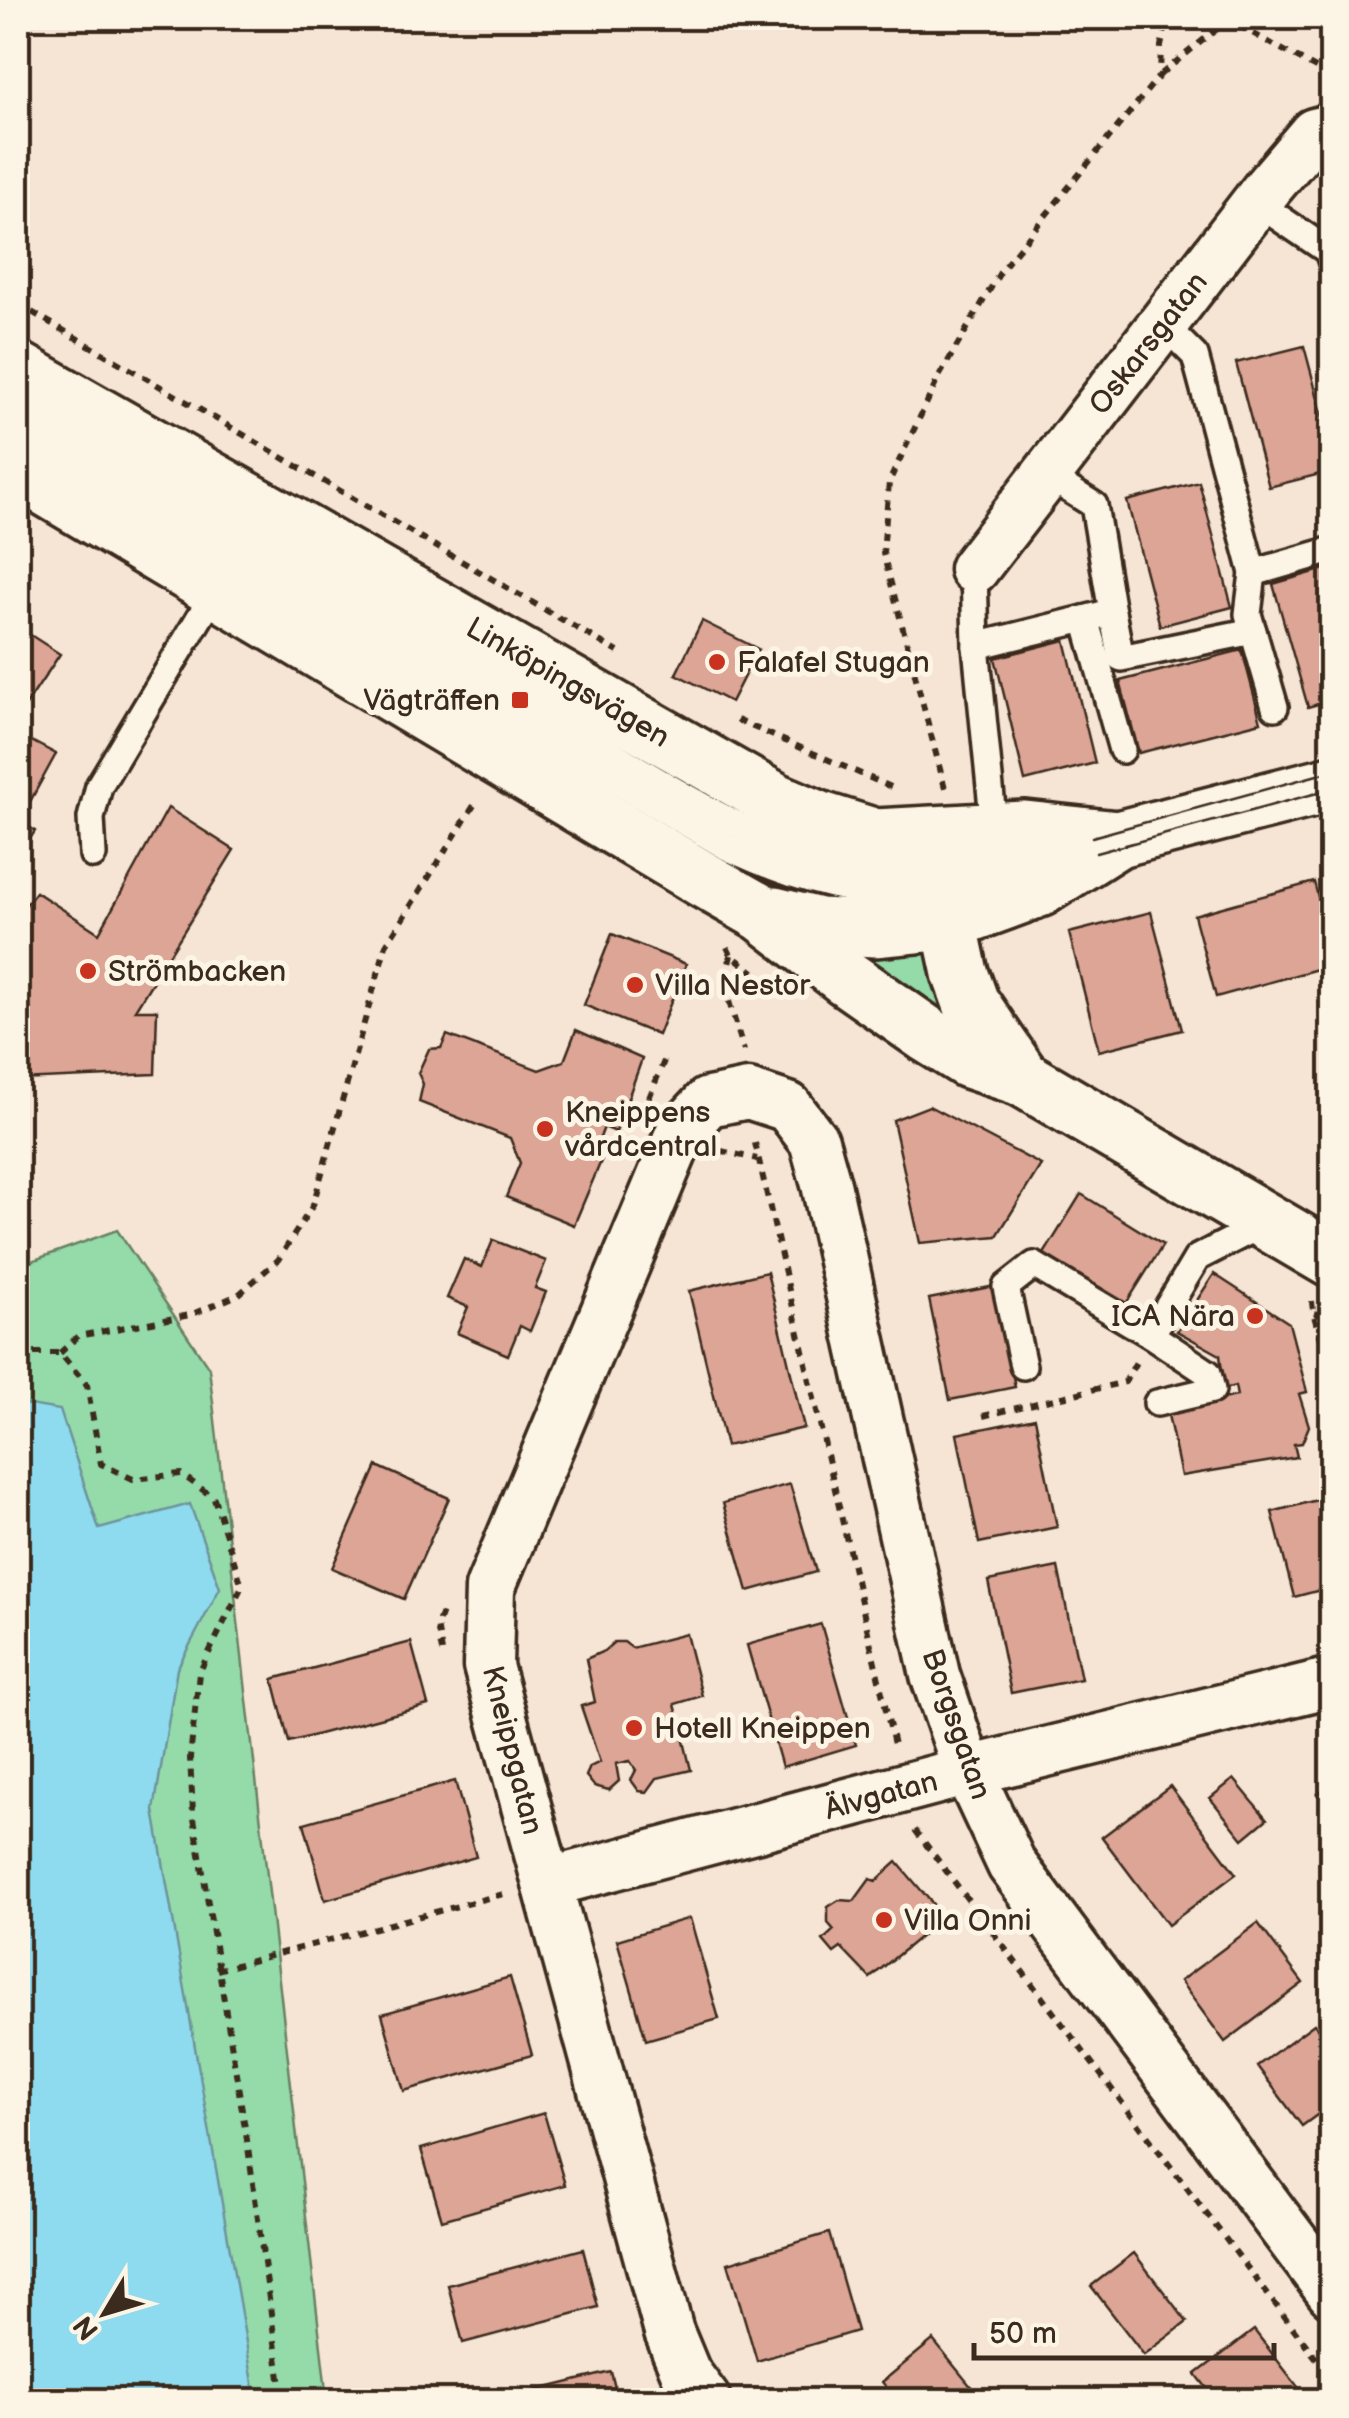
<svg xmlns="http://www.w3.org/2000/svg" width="1349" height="2418" font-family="'Balsamiq Sans',sans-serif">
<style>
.green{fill:#94dba9;stroke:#688264;stroke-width:2.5}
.water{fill:#8edaee;stroke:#6d949b;stroke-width:2.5}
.building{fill:#dca595;stroke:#3b2a1e;stroke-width:2.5}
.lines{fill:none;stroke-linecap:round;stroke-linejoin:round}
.service-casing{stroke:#3b2a1e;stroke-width:32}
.minor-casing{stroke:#3b2a1e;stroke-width:55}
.tertiary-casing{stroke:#3b2a1e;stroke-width:62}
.secondary-casing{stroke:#3b2a1e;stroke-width:62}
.path{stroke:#3b2a1e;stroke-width:6;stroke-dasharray:8 8;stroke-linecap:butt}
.service{stroke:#fcf5e5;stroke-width:25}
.minor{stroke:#fcf5e5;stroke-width:48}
.tertiary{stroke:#fcf5e5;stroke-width:55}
.secondary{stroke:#fcf5e5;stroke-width:55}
.tram{stroke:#3b2a1e;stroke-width:2.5}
.poi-dot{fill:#c8321e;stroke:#fcf5e5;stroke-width:4}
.labels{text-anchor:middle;stroke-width:10;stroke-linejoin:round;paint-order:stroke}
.street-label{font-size:30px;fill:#3b2a1e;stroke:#fcf5e5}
.poi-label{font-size:30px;fill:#3b2a1e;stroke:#fcf5e5;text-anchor:start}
</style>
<rect width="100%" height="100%" fill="#f6e5d5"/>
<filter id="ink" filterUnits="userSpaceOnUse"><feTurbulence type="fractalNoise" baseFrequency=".01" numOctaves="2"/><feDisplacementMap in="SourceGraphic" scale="20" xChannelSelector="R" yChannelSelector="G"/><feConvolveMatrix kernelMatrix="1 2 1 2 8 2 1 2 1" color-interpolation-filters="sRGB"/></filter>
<g filter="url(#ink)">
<g class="green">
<polygon points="930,940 947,1007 930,1015 850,945"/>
<polygon points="117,1230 209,1368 327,2400 18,2400 18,1266"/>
</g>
<polygon class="water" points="18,1403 60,1410 99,1529 190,1504 220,1588 177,1669 154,1810 256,2400 18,2400"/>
<g class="building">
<polygon points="1304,346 1332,451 1332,471 1269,487 1236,363"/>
<polygon points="1199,482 1232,607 1160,626 1127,501"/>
<polygon points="1332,567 1332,700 1308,707 1273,584"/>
<polygon points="702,621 758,649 731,702 676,674"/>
<polygon points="18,627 60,654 18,717"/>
<polygon points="1065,640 1095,763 1025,781 995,658"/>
<polygon points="1242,650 1261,722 1139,753 1120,681"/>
<polygon points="18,734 56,754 20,820 35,831 18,858"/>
<polygon points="168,808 234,850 135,1010 157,1010 155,1074 19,1080 18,915 36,892 99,933"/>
<polygon points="1314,882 1332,948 1332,965 1216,997 1194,915"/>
<polygon points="1151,912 1182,1030 1099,1051 1069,933"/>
<polygon points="612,934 686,964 658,1035 584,1005"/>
<polygon points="576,1030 642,1059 616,1132 604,1127 595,1151 604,1154 574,1225 506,1197 520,1163 510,1138 419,1102 423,1084 418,1073 429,1049 441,1048 447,1035 539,1070 564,1061"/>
<polygon points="929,1106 1041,1165 997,1236 920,1243 893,1120"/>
<polygon points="1081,1194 1163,1245 1124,1307 1042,1257"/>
<polygon points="493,1240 546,1261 535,1288 546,1292 530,1331 520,1326 508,1355 457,1333 468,1307 447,1298 464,1259 482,1267"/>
<polygon points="767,1272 804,1428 726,1446 689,1291"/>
<polygon points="1214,1274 1289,1323 1307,1392 1299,1394 1309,1426 1302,1443 1294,1444 1297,1457 1181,1476 1167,1410 1237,1396 1235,1386 1224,1389 1220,1355 1177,1331"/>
<polygon points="995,1286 1015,1387 950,1400 929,1299"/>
<polygon points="1035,1418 1057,1527 979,1543 957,1434"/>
<polygon points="377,1466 449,1498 404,1599 332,1568"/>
<polygon points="790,1484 816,1572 748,1591 723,1503"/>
<polygon points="1332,1496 1332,1587 1294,1597 1272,1512"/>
<polygon points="1058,1567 1081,1679 1011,1693 988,1581"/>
<polygon points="821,1624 856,1745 782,1767 747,1645"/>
<polygon points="686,1634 702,1696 675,1704 691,1770 657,1778 647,1792 639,1791 631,1780 636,1770 630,1761 616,1764 619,1781 609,1790 594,1786 586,1776 590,1767 600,1762 581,1706 595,1702 586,1659 604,1651 614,1642 624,1642 632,1648"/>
<polygon points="411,1642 428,1705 289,1742 273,1679"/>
<polygon points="1234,1779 1267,1819 1243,1839 1210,1798"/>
<polygon points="455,1781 476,1857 325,1900 304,1823"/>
<polygon points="1332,1783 1332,1813 1317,1794"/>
<polygon points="1170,1786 1236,1874 1168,1925 1102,1837"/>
<polygon points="897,1862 944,1917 870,1978 841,1948 834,1953 823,1940 834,1930 828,1923 828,1907 839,1900 854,1901 870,1879 876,1881"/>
<polygon points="690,1918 719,2019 646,2040 617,1940"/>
<polygon points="1258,1923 1303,1983 1225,2042 1180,1981"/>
<polygon points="510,1977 532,2055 404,2091 382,2014"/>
<polygon points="1314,2024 1332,2047 1332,2104 1302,2126 1257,2066"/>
<polygon points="544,2113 565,2185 442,2220 421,2149"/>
<polygon points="829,2233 857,2331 757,2361 728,2263"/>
<polygon points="583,2249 598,2307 463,2343 448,2285"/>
<polygon points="1134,2253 1187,2322 1144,2355 1091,2286"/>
<polygon points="1254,2330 1308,2400 1216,2400 1196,2374"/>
<polygon points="933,2340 982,2400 897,2400 882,2382"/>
<polygon points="611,2372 618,2400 497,2400"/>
</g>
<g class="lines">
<g class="service-casing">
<g id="service">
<polyline points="1256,202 1328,251 1332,263"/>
<polyline points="1163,324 1195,356 1253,573 1332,550"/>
<path d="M18 408C200 515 383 623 567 727 650 774 745 840 836 864 901 880 968 865 1031 852"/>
<path d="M18 430 727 847C781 873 845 896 907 892 943 890 979 881 1015 873"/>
<polyline points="1046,475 1094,505 1114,624"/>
<polyline points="974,569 976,646 1112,612 1121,658 1253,631"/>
<polyline points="1253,573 1248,614 1275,707"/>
<polyline points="1085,619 1122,750"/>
<polyline points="976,646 992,808 999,834"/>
<polyline points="93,855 91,818 99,786 216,590"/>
<polyline points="1151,1335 1208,1373 1212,1390 1157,1403"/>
<polyline points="1023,1366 1006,1287 1034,1265 1151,1335 1197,1258 1269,1221"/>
</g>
</g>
<g class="minor-casing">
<g id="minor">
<polyline points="974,569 1269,186 1314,133 1332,128"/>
<polyline points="547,1883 968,1771 1332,1682"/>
<polyline points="706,2400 686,2373 669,2332 488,1666 490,1588 681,1131 708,1102 719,1100 748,1094 788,1107 814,1141 826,1184 935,1675 968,1771 1012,1865 1332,2293"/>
</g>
</g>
<g class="tertiary-casing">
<g id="tertiary">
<polyline points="18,370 774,800 821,820 876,837 1025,829 1118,839"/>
<polyline points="18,471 704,880 762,913 845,977 928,1035 968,1060 1022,1078 1332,1260"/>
<polyline points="929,890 949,922 960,973 971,1003 1022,1078"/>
<polyline points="774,915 819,926 876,929 949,922 1039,889 1118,839 1332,784"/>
</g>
</g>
<g class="secondary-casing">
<polyline id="secondary" points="876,837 914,870"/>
</g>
<g class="path">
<polyline points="1225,18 1332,77"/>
<polyline points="1161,74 1228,20"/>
<polyline points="18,304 618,652"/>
<polyline points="737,720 891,787"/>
<polyline points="945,788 883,553 889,482 940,375 1002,269 1160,75 1161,46 1168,18"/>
<polyline points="727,947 731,955 754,972"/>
<polyline points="731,955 724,985 744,1051"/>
<polyline points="649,1098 666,1056"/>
<polyline points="755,1143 895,1749"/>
<polyline points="721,1151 757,1159"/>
<path d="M1312 1301C1313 1323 1326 1349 1332 1371"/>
<polyline points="1314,1313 1332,1318"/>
<polyline points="18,1353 60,1353 87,1385 101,1464 133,1479 181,1474 214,1498 242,1586 199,1673 190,1758 193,1812 247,2140 283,2400"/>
<polyline points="60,1353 78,1336 190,1315 238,1295 278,1260 313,1205 386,945 478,799"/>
<polyline points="983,1416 1125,1382 1136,1362"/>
<polyline points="442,1652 437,1626 444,1606"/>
<polyline points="915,1830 1332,2379"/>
<polyline points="217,1970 507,1893"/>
</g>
<use href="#service" class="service"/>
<use href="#minor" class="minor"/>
<use href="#tertiary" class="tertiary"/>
<use href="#secondary" class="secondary"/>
<g class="tram">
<polyline points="1092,837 1332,771"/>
<polyline points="1096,853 1332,789"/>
</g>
</g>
</g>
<g class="poi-dot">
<circle cx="717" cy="662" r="10"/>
<rect x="510" y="690" width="20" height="20" rx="5"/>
<circle cx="88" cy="971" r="10"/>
<circle cx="635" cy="985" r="10"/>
<circle cx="545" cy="1129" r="10"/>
<circle cx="1255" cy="1316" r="10"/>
<circle cx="634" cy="1728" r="10"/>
<circle cx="884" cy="1920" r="10"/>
</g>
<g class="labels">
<g class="street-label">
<text transform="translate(1148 343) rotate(-52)" y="10">Oskarsgatan</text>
<text transform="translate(568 682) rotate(30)" y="10">Linköpingsvägen</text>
<text transform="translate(957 1724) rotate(71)" y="10">Borgsgatan</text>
<text transform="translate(513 1750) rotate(76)" y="10">Kneippgatan</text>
<text transform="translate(881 1795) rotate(-15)" y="10">Älvgatan</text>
</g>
<g class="poi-label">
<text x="737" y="672">Falafel Stugan</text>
<text x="500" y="710" text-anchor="end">Vägträffen</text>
<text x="108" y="981">Strömbacken</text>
<text x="655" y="995">Villa Nestor</text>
<text x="565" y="1122">Kneippens<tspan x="565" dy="34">vårdcentral</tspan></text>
<text x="1235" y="1326" text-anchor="end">ICA Nära</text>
<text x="654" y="1738">Hotell Kneippen</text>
<text x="904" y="1930">Villa Onni</text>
</g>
</g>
<rect width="1349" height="2418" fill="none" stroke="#fcf5e5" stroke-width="60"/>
<rect x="30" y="30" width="1289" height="2358" fill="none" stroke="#3b2a1e" stroke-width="4" filter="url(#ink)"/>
<g transform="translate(105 2313) rotate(232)" stroke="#fcf5e5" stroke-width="8" paint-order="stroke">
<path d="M0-8L18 38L0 25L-18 38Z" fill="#3b2a1e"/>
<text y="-15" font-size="28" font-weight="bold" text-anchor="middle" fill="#3b2a1e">N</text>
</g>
<path d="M974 2343v15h300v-15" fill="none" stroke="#3b2a1e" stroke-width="5"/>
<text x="989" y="2343" font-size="30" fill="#3b2a1e" stroke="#fcf5e5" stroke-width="8" paint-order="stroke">50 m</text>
</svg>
